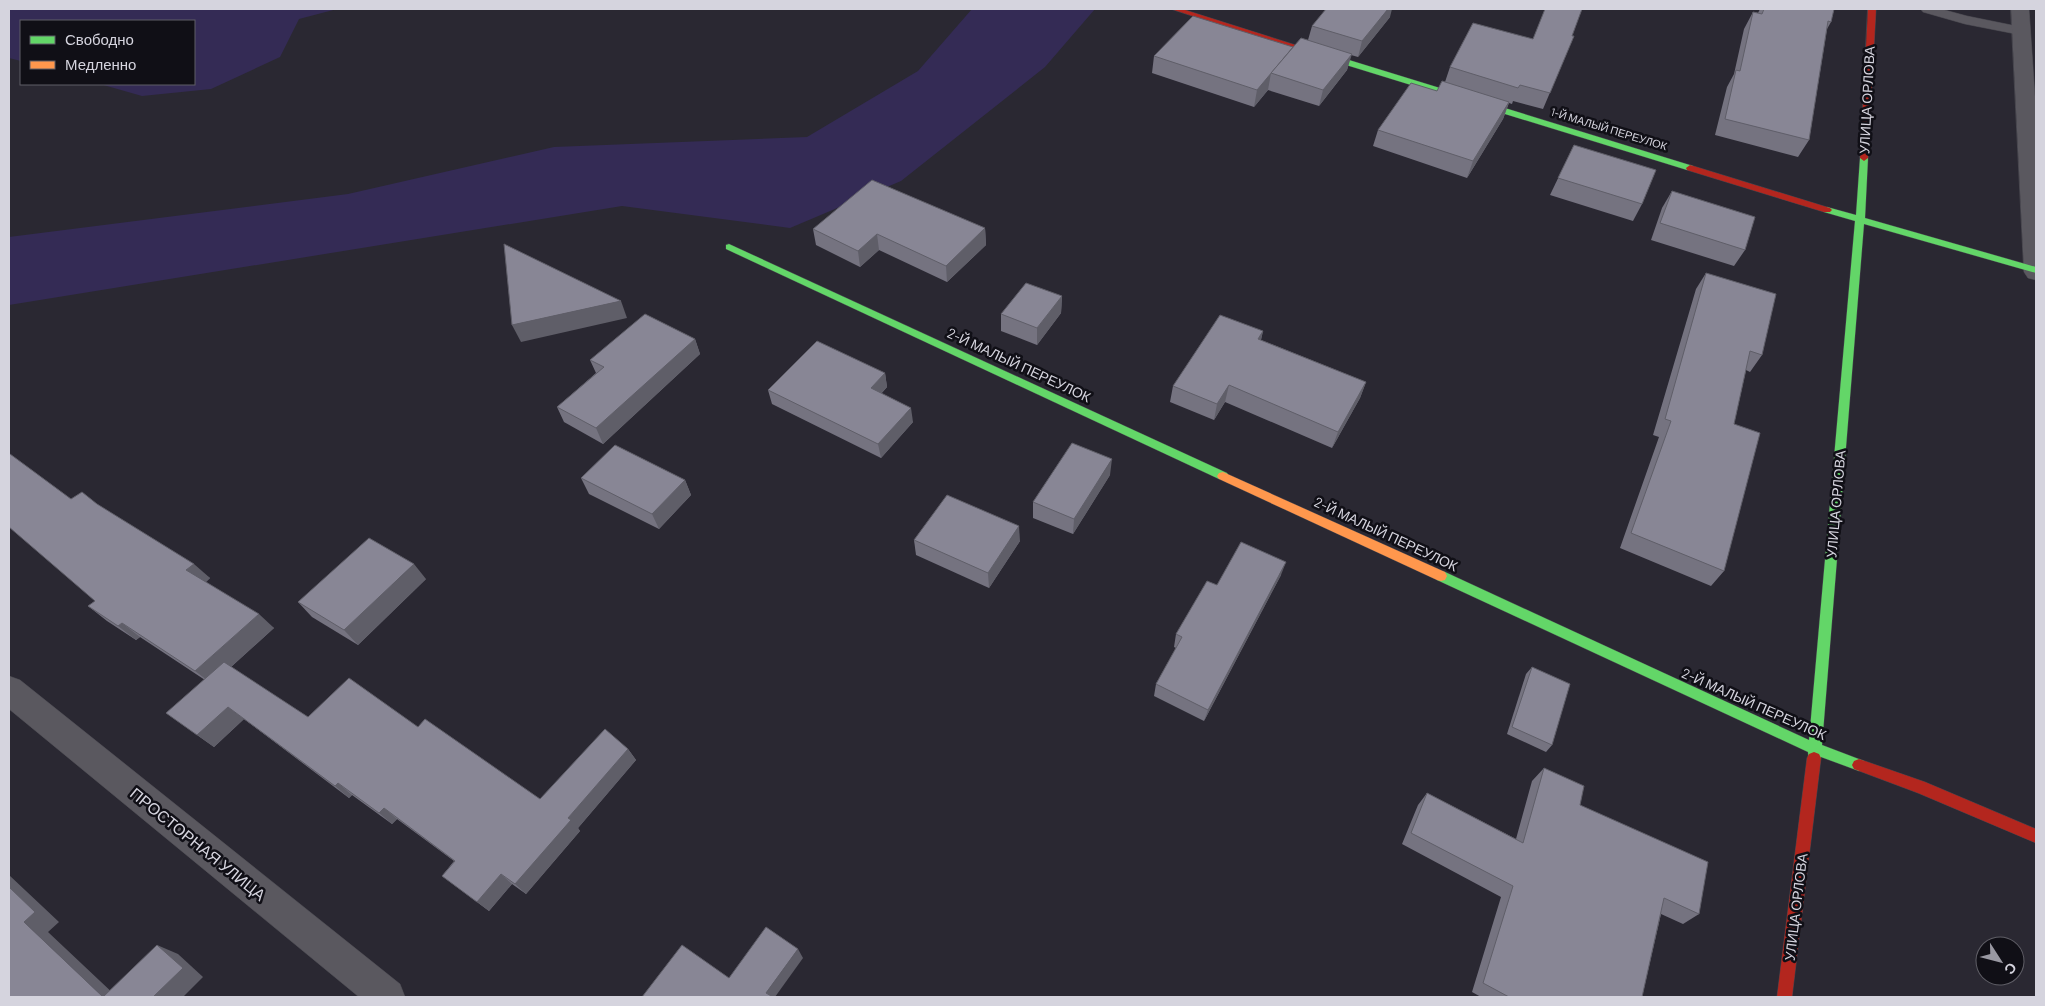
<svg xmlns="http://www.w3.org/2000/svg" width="2045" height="1006" font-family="Barlow,sans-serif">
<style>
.green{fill:#342b55}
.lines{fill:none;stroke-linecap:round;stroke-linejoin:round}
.lane-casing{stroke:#45444c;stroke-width:1}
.street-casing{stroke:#45444c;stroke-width:1}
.fast-casing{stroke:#45444c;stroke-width:1}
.slow-casing{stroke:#45444c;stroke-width:1}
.jam-casing{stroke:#45444c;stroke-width:1}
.lane{fill:#5a585f;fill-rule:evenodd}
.street{fill:#5a585f;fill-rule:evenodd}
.fast{fill:#63d668;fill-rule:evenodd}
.slow{fill:#ff974d;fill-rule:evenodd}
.jam{fill:#b3261e;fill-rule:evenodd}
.wall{fill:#757380}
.shaded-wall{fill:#5f5e68}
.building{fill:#888695;stroke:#5f5e68}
.labels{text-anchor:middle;stroke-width:5;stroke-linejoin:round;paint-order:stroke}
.far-street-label{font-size:11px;fill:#d5d4de;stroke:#100f16}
.street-label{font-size:14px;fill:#d5d4de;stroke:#100f16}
.near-street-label{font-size:16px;fill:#d5d4de;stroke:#100f16}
</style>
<rect width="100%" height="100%" fill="#2a2832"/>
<g class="green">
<polygon points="9,9 337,9 299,19 280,57 211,89 142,96 100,84 194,84 194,21 21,21 21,61 9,58"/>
<polygon points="972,9 1095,9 1045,67 901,181 790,228 622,206 9,305 9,237 348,194 554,147 807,137 918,71"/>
</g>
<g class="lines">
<g class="lane-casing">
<polygon id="lane" points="1921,9 1941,9 1967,16 2026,28 2028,31 2021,35 1965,24 1923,12"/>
</g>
<g class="street-casing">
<g id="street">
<polygon points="2011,9 2029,9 2036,111 2036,280 2028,278 2024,272"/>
<polygon points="9,676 20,680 400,984 405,997 359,997 9,709"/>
</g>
</g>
<g class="fast-casing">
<g id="fast">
<polygon points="1317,52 1323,52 1693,166 1694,168 1693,170 1687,170 1317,56"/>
<polygon points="1864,155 1868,158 1865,218 2036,267 2036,273 1864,224 1822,745 1864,761 1866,765 1864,769 1859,771 1821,757 1819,762 1814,764 1809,762 1808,752 1437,580 1435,576 1437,572 1441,571 1445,572 1809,740 1855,221 1824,212 1822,210 1827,207 1856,215 1860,158"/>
<polygon points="729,244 1227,473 1229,476 1227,479 1219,479 726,249 726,245"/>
</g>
</g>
<g class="slow-casing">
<polygon id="slow" points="1223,472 1445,572 1447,576 1445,580 1441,581 1437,580 1219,479 1217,476 1219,473"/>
</g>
<g class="jam-casing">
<g id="jam">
<polygon points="1171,9 1182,9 1324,54 1317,56"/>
<polygon points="1868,9 1876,9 1868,158 1864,161 1860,158"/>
<polygon points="1690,165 1830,208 1832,210 1830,212 1824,212 1687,170 1686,168"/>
<polygon points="1814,752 1819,754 1821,758 1792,997 1777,997 1807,758 1809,754"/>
<polygon points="1859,759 1925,782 2036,829 2036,843 1918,793 1854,769 1852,765 1854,761"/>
</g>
</g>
<use href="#lane" class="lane"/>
<use href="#street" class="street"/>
<use href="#fast" class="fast"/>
<use href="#slow" class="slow"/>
<use href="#jam" class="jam"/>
</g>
<g class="wall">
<polygon points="1760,9 1834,9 1831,22 1827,29 1809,140 1798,157 1715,135 1727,87 1734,74 1744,29 1753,12 1758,13"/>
<polygon points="1390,17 1358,57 1351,55 1347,70 1319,106 1268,90 1254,107 1152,73 1154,56 1293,47 1308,40 1312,26"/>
<polygon points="1572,36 1574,36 1543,109 1513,101 1512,104 1509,103 1503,119 1467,178 1373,146 1378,130 1437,91 1445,82 1450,67 1533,39"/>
<polygon points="1574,145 1642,204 1633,221 1550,195"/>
<polygon points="1672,191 1745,250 1734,266 1651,240 1662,208"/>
<polygon points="985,228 986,245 947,282 879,250 860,267 816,245 813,229"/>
<polygon points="1706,273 1762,355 1750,372 1746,370 1734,424 1724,571 1711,586 1620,548 1659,437 1653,435 1696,289"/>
<polygon points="1062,296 1061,313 1037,345 1001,331 1001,314"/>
<polygon points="1263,331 1261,340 1366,382 1360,398 1332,448 1225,402 1214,420 1170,402 1173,386"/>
<polygon points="695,339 700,354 603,444 564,422 557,407 596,373 590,360"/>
<polygon points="885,373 887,387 881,394 913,422 881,458 772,404 768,390"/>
<polygon points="1110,475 1073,534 1033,518 1033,502"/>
<polygon points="581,478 685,480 691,495 659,529 589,494"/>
<polygon points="71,499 97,504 210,578 206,582 274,628 231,667 308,717 418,727 540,799 628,749 636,760 578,828 580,831 526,894 512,884 489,911 442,876 454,861 397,819 392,824 352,795 349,798 244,719 214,747 166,713 205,680 140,637 136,640 107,621 88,606 95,601"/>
<polygon points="914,540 1020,541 989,588 916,555"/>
<polygon points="1281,575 1204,721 1154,696 1156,684 1176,648 1174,647 1176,634 1217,585"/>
<polygon points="426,579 358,645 312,617 298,602"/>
<polygon points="1532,667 1552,745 1546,752 1507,734 1526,674"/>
<polygon points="1544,768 1580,805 1699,914 1683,924 1661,914 1642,997 1481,997 1472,992 1501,897 1402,844 1418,805 1427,793 1516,839 1532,781"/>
</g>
<g class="shaded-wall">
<polygon points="1388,9 1392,9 1390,17 1358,57 1362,41"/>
<polygon points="1293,47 1271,73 1268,90 1254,107 1257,90"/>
<polygon points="1352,54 1347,70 1319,106 1323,90"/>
<polygon points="1509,102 1503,119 1467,178 1473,161"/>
<polygon points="985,228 986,245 947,282 946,266"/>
<polygon points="877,234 879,250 860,267 858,251"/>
<polygon points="1062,296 1061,313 1037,345 1037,328"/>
<polygon points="621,301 627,318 521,342 512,325"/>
<polygon points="1263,331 1259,347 1258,339"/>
<polygon points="695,339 700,354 603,444 596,428"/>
<polygon points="885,373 887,387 873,402 871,388"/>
<polygon points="1366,382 1360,398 1332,448 1338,432"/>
<polygon points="1229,385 1225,402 1214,420 1217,404"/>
<polygon points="911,408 913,422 881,458 878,444"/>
<polygon points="1112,459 1110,475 1073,534 1074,519"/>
<polygon points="685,480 691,495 659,529 652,514"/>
<polygon points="1019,526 1020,541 989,588 988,573"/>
<polygon points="1286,562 1281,575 1204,721 1208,710"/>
<polygon points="194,564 210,578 203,584 186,570"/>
<polygon points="414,564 426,579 358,645 344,630"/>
<polygon points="259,614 274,628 212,684 195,671"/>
<polygon points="122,623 140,637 136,640 118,626"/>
<polygon points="228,707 244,719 214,747 197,735"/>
<polygon points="628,749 636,760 578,828 580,831 526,894 515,884 568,818"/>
<polygon points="338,783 352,795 349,798 335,786"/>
<polygon points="384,808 397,819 392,824 379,813"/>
<polygon points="501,874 512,884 489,911 477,902"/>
<polygon points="9,875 59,922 48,932 117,997 103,997 24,922 9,887"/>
<polygon points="157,945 178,954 203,977 183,997 153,997"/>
<polygon points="798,949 803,958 775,997 769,997 766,993"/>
</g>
<g class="building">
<polygon points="1326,9 1388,9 1362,41 1312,26"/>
<polygon points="1545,9 1582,9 1572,36 1574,36 1550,93 1520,85 1518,88 1450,67 1473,23 1533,39"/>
<polygon points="1764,9 1834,9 1831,22 1828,21 1809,140 1725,119 1736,70 1740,71 1753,12 1762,14"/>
<polygon points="1193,16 1293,47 1257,90 1154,56"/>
<polygon points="1301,38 1352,54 1323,90 1271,73"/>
<polygon points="1442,81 1509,102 1473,161 1378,130 1411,83 1437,91"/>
<polygon points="1574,145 1656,170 1642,204 1558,178"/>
<polygon points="872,180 985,228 946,266 877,234 858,251 813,229"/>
<polygon points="1672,191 1755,217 1745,250 1660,223"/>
<polygon points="504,244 621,301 512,325"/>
<polygon points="1706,273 1776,294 1762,355 1750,351 1734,424 1760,433 1724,571 1631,533 1671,421 1665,419"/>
<polygon points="1026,283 1062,296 1037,328 1001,314"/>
<polygon points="645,314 695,339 596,428 557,407 604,367 590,360"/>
<polygon points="1220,315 1263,331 1258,339 1366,382 1338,432 1229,385 1217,404 1173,386"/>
<polygon points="817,341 885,373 871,388 911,408 878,444 768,390"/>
<polygon points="1072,443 1112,459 1074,519 1033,502"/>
<polygon points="615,445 685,480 652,514 581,478"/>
<polygon points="9,454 10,454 71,499 82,492 97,504 194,564 186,570 259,614 195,671 122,623 118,626 88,606 95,601 9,527"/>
<polygon points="947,495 1019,526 988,573 914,540"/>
<polygon points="369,538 414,564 344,630 298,602"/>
<polygon points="1241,542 1286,562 1208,710 1156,684 1182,637 1176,634 1207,581 1217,585"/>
<polygon points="224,662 308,717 349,678 418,727 425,719 540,799 605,729 628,749 568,818 571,820 515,884 501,874 477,902 442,876 455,861 384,808 379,813 338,783 335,786 228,707 197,735 166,713"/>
<polygon points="1532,667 1570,684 1552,745 1512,727"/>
<polygon points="1544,768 1584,786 1580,805 1708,862 1699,914 1664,898 1642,997 1509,997 1483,983 1513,886 1411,833 1427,793 1523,843"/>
<polygon points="9,887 35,912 24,922 103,997 157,945 183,968 153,997 9,997"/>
<polygon points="766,927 798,949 766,993 773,997 642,997 682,945 729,978"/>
</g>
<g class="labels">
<g class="far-street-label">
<text transform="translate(1609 129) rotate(17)" y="4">1-Й МАЛЫЙ ПЕРЕУЛОК</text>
</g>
<g class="street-label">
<text transform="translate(1867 100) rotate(-87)" y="5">УЛИЦА ОРЛОВА</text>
<text transform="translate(1019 365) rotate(25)" y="5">2-Й МАЛЫЙ ПЕРЕУЛОК</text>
<text transform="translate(1836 504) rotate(-85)" y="5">УЛИЦА ОРЛОВА</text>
<text transform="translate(1386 534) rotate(25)" y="5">2-Й МАЛЫЙ ПЕРЕУЛОК</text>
<text transform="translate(1754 704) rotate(24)" y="5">2-Й МАЛЫЙ ПЕРЕУЛОК</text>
<text transform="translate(1796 907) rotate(-83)" y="5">УЛИЦА ОРЛОВА</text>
</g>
<g class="near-street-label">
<text transform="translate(198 844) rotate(39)" y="6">ПРОСТОРНАЯ УЛИЦА</text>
</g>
</g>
<rect width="2045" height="1006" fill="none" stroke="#d5d4de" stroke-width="20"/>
<rect x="20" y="20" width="175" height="65" fill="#100f16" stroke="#5f5e66"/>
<rect x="30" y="36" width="25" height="8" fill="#63d668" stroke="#5f5e66"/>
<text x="65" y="45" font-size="15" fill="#d5d4de">Свободно</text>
<rect x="30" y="61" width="25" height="8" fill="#ff974d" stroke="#5f5e66"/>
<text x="65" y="70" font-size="15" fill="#d5d4de">Медленно</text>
<g transform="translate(2000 961) rotate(126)"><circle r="24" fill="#100f16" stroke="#5f5e66"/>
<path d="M0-4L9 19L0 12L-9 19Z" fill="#9998a2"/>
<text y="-8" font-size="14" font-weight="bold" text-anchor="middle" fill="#d5d4de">С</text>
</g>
</svg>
